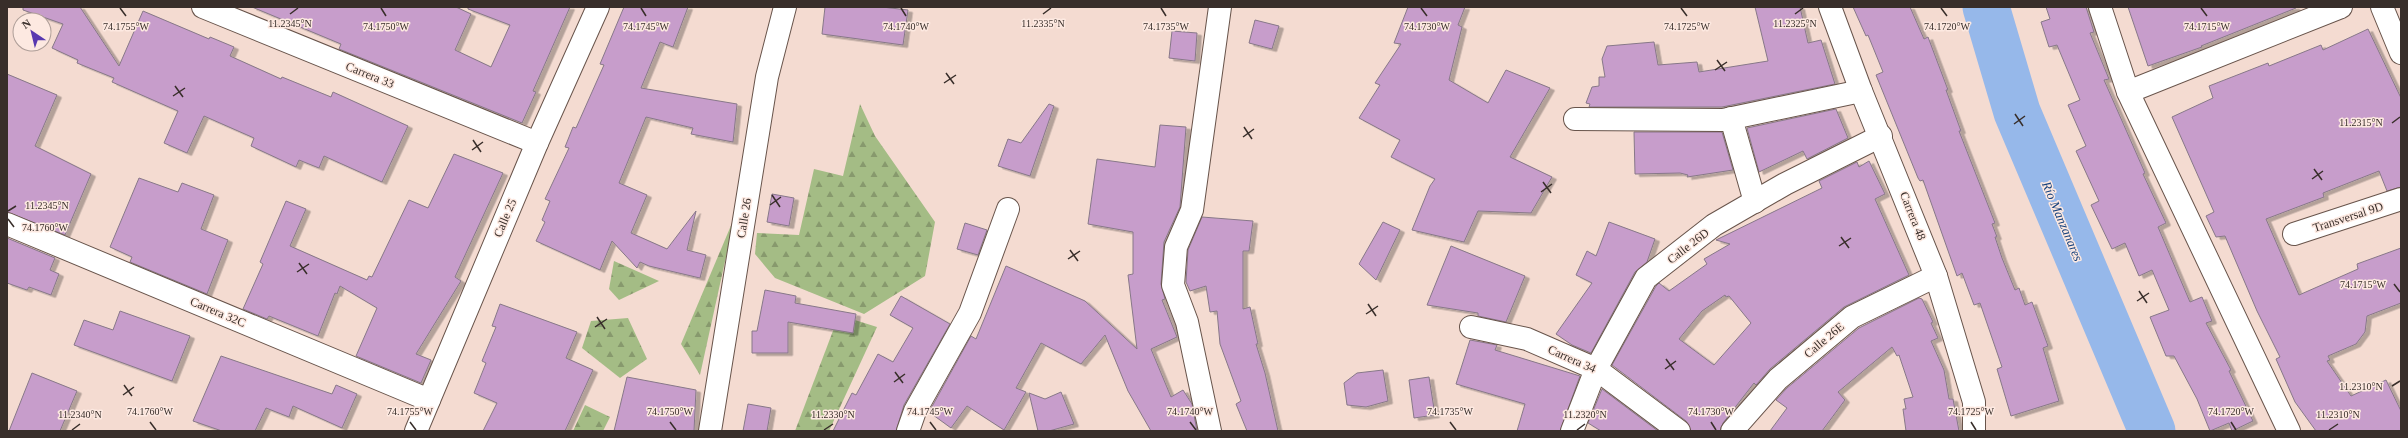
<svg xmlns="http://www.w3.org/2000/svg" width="2408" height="438" font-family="Georgia,serif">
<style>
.forest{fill:url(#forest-firs)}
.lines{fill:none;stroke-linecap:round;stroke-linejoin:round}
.river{stroke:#96b8ea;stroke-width:47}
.building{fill:#c79dcb;stroke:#877888;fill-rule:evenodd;filter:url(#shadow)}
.minor-casing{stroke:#68544b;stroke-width:24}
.minor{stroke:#fff;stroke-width:22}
.ticks{fill:none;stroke:#382e2a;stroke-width:1.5}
.labels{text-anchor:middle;stroke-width:3;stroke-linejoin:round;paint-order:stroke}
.street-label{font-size:12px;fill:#382e2a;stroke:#fde9e1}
.water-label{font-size:13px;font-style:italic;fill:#17427d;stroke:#fde9e1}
.ticks-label{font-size:10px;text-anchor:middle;fill:#382e2a;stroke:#fde9e1;stroke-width:3;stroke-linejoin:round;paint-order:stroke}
</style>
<defs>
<pattern id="forest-firs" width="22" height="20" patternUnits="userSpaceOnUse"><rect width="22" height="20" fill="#a4bc85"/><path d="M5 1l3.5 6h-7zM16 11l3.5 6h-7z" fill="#87996d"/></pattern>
<filter id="shadow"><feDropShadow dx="4.5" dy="2.5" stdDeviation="0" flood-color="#0004"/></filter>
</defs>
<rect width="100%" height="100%" fill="#f4dbd1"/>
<g class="forest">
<polygon points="860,104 875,136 935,222 925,276 864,314 775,278 755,254 757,233 799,235 814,169 843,176"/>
<polygon points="735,216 700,375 681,344"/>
<polygon points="614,261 659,281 619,300 609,289"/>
<polygon points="839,315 877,327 829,431 795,431"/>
<polygon points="628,318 647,359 620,378 582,348 591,321"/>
<polygon points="585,405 610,417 603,431 573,431"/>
</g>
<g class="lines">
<polyline class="river" points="1986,7 2017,112 2152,431"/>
</g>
<g class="building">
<polygon points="23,7 80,7 119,66 143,11 209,39 210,37 234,47 230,56 281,79 282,77 331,97 333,92 408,126 382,182 324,156 319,168 299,160 296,167 251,146 254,138 204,116 187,153 164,143 178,111 112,82 114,78 77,63 78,60 52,48 63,24 23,10"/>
<polygon points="252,7 456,7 471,14 455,50 491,67 510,25 468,9 468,7 570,7 533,91 536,92 522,123 339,49 341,44"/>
<polygon points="624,7 688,7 673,47 660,42 641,88 737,104 733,142 691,134 693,128 646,117 619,183 647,195 631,233 667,249 696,211 687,250 706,255 700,278 649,266 640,262 637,268 612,241 600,270 536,241 545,222 542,220 550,201 545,199 569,148 565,147 573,127 576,128 604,65 600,64"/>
<polygon points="825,7 882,7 908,10 903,45 822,34"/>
<polygon points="1408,7 1465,7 1458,25 1462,27 1449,80 1488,103 1506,70 1550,88 1510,157 1552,177 1531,213 1478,211 1464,242 1412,230 1430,186 1435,179 1391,157 1400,140 1359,118 1380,85 1375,83 1401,44 1394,43"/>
<polygon points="1755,7 1800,7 1808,43 1821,40 1835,84 1722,107 1589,107 1590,104 1586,103 1592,87 1599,86 1599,77 1605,77 1602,59 1607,46 1654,42 1658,65 1697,62 1699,72 1768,61"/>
<polygon points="1853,7 1910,7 1924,39 1928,37 1948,90 1946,90 1961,131 1959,131 1995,223 1992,224 1997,237 1995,237 2002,258 2015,290 2019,288 2025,305 2032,302 2048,346 2043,348 2059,401 2011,416 1997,369 2002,367 1980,303 1974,305 1962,273 1957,276 1923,180 1920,181 1918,178 1876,75 1883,72 1868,35 1866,36"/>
<polygon points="2046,7 2086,7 2094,32 2090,33 2109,79 2104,80 2145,173 2143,174 2166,223 2158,227 2190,302 2202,297 2212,321 2206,323 2231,370 2229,371 2253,421 2232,431 2229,423 2210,431 2197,399 2174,356 2166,356 2150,317 2169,310 2152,270 2139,276 2125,243 2112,249 2091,205 2099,201 2076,151 2086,146 2068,105 2080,100 2057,45 2049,47 2041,22 2050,19"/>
<polygon points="2128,7 2295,7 2296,8 2201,46 2202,47 2148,66"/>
<polygon points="1255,20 1279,26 1272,49 1249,43"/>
<polygon points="2368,29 2401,98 2401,187 2387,191 2379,171 2323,193 2324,197 2266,219 2299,295 2358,269 2357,264 2401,248 2401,303 2367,316 2365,332 2356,344 2328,356 2330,360 2327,361 2351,396 2386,380 2401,411 2401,431 2316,431 2295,402 2276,359 2280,357 2257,311 2225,236 2216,237 2206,216 2214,212 2172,117 2213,98 2209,86 2268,63 2269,66 2321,45 2323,50"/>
<polygon points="1172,31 1197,33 1195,61 1169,58"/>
<polygon points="7,74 57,95 35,146 91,174 65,235 7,212"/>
<polygon points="1049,104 1054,106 1030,176 998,166 1008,139 1021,143"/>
<polygon points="1836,109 1848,138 1807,159 1803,151 1759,172 1747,128"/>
<polygon points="1160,125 1186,127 1180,207 1164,242 1161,284 1165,299 1162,300 1177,337 1151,349 1171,397 1183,390 1192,404 1197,431 1151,431 1128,391 1105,335 1081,364 1041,343 1016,388 1026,392 1004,430 967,406 951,428 929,412 971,336 976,339 1006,266 1085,301 1137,349 1128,275 1133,274 1133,232 1088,224 1097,159 1155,167"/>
<polygon points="1634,132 1722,132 1733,170 1687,177 1688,175 1680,173 1635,174"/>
<polygon points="454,154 503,173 455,277 461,281 416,354 431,360 421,383 356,356 377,308 340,286 337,294 335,293 318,336 269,316 267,319 243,309 263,264 260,262 286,201 306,209 290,246 367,280 369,276 372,277 409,200 428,208"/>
<path d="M1869 161 1885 194 1875 199 1909 275 1844 307 1770 369 1756 385 1754 383 1723 423 1720 431H1691L1686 421 1612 365 1656 286 1659 283 1669 291 1707 264 1704 259 1730 244 1716 240 1822 188 1819 181 1857 162 1859 167ZM1725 295 1726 297 1729 296 1751 323 1714 365 1679 339 1702 311Z"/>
<polygon points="139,178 178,192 182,183 214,195 201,229 228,240 207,294 130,262 132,257 110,247"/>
<polygon points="772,194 794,198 789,226 767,222"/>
<polygon points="1202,217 1253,221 1249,251 1243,251 1243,309 1250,307 1258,344 1256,344 1265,373 1278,431 1247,431 1236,404 1241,401 1220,344 1217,311 1210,312 1206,286 1190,291 1186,282 1188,250"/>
<polygon points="1383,222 1400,230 1376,280 1359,264"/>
<polygon points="1609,222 1655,239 1647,262 1635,272 1591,353 1572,345 1556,334 1592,283 1576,275 1587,251 1596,256"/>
<polygon points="965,223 987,230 978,255 957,249"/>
<polygon points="7,238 55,258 50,270 59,274 51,295 29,287 27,290 7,283"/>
<polygon points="1451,246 1525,276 1506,322 1478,316 1478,313 1427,305"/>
<polygon points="765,290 796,296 795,303 856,314 853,333 788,322 788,353 752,353 752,331 757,331"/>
<polygon points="901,296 950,324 904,405 896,431 833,431 852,393 856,395 878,354 893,362 913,328 890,315"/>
<polygon points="1919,298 1922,299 1933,322 1931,323 1938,338 1931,341 1944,370 1949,399 1953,399 1959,431 1906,431 1903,409 1906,409 1904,399 1913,397 1899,355 1897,356 1892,347 1838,392 1845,400 1822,431 1770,431 1787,408 1776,400 1787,388 1859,328"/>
<polygon points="500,304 577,332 566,358 593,370 565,431 483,431 497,403 474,393 486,363 482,361 496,327 492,326"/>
<polygon points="120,311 190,336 172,381 74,345 84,320 113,330"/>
<polygon points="1470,340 1497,345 1495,350 1580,376 1560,431 1517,431 1525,404 1456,384"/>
<polygon points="221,356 332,394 336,385 357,394 342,428 293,406 289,417 266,408 255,431 222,431 193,421"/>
<polygon points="1383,370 1388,401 1366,407 1347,405 1344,383 1357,373"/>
<polygon points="32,373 77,391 60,431 9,431"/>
<polygon points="627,377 696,390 694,431 614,431"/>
<polygon points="1429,377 1435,415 1414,418 1409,380"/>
<polygon points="1602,389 1658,431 1601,431 1588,423"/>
<polygon points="1061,392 1074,424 1049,431 1038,431 1029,393 1045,399"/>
<polygon points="748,404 771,408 767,431 743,431"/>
</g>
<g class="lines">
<g class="minor-casing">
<g id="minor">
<polyline points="203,7 537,143"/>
<polyline points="1830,7 1861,91 1936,276 1974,402 1974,431"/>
<polyline points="2100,7 2128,92 2289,431"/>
<polyline points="2382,7 2401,53"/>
<polyline points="2128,92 2341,7"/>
<polyline points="1731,118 1755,202"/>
<polyline points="1575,119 1723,120 1861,91"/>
<polyline points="7,224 429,400"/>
<polyline points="2294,234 2401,199"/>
<polyline points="1471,327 1527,339 1596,369 1679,431"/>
<polyline points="416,431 537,143 598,7"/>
<polyline points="710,431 767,77 785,7"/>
<polyline points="908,431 915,411 970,313 1008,209"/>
<polyline points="1210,431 1187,322 1173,285 1176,247 1192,210 1220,7"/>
<polyline points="1572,431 1596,369 1646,278 1714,225 1785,184 1881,136"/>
<polyline points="1732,431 1778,379 1852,317 1936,276"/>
</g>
</g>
<use href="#minor" class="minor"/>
</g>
<path class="ticks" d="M120 8 126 16M381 8 386 16M641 8 646 16M901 8 906 16M1161 8 1166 16M1421 8 1427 16M1681 8 1687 16M1941 8 1947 16M2201 8 2207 16M290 14 298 8M1043 14 1051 8M1795 14 1803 8M1717 60 1725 71M1715 70 1727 62M946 73 954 84M944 83 956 75M175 86 183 97M173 96 185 88M2015 114 2023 126M2392 123 2400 117M2014 124 2025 116M1244 127 1252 139M1243 137 1254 129M473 140 481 152M472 150 483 142M2314 169 2322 180M2312 179 2323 171M1543 182 1551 193M1541 192 1552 184M772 195 780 207M770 205 781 197M8 211 16 206M8 219 14 227M1841 237 1849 248M1839 246 1851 238M1070 250 1078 261M1068 259 1080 251M299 263 307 274M297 272 309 264M2394 284 2400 292M2139 291 2147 303M2137 301 2149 293M1368 304 1376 316M1366 314 1378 306M597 317 605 329M595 327 607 319M1666 359 1674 370M1665 369 1676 361M895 372 903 383M894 382 905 374M124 385 132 396M2392 386 2400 381M123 395 134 387M150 422 156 430M410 422 416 430M670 422 676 430M930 422 936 430M1190 422 1196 430M1450 422 1456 430M1711 422 1716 430M1971 422 1976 430M2231 422 2236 430M72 430 80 424M824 430 833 424M1577 430 1585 424M2329 430 2338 424"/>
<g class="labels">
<g class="street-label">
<text transform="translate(370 75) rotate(22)" y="4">Carrera 33</text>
<text transform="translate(1913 216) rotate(68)" y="4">Carrera 48</text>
<text transform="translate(2348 217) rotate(-18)" y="4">Transversal 9D</text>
<text transform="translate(505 218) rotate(-67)" y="4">Calle 25</text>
<text transform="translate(744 218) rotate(-81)" y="4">Calle 26</text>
<text transform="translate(1688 246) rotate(-38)" y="4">Calle 26D</text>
<text transform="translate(218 312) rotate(23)" y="4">Carrera 32C</text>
<text transform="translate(1824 340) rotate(-40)" y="4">Calle 26E</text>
<text transform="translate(1572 359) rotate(24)" y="4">Carrera 34</text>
</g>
<g class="water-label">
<text transform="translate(2063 221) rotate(67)" y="5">Río Manzanares</text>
</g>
</g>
<g class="ticks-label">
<text x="290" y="27">11.2345°N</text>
<text x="1043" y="27">11.2335°N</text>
<text x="1795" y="27">11.2325°N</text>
<text x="126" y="30">74.1755°W</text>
<text x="386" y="30">74.1750°W</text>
<text x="646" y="30">74.1745°W</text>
<text x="906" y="30">74.1740°W</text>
<text x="1166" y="30">74.1735°W</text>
<text x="1427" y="30">74.1730°W</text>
<text x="1687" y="30">74.1725°W</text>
<text x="2207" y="30">74.1715°W</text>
<text x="1947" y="30">74.1720°W</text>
<text x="2361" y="126">11.2315°N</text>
<text x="47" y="209">11.2345°N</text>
<text x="45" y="231">74.1760°W</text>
<text x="2363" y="288">74.1715°W</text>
<text x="2361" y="390">11.2310°N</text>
<text x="150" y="415">74.1760°W</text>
<text x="410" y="415">74.1755°W</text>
<text x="670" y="415">74.1750°W</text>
<text x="930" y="415">74.1745°W</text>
<text x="1190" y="415">74.1740°W</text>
<text x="1450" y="415">74.1735°W</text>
<text x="1711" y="415">74.1730°W</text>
<text x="1971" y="415">74.1725°W</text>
<text x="2231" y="415">74.1720°W</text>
<text x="80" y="418">11.2340°N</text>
<text x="833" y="418">11.2330°N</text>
<text x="1585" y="418">11.2320°N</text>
<text x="2338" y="418">11.2310°N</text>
</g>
<rect width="2408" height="438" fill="none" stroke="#382e2a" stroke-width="16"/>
<g transform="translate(32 32) rotate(325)"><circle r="19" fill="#fde9e1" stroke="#ae9e98"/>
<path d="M0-3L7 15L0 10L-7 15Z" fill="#5838b0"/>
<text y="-6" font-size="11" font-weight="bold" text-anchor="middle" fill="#382e2a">N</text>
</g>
</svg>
